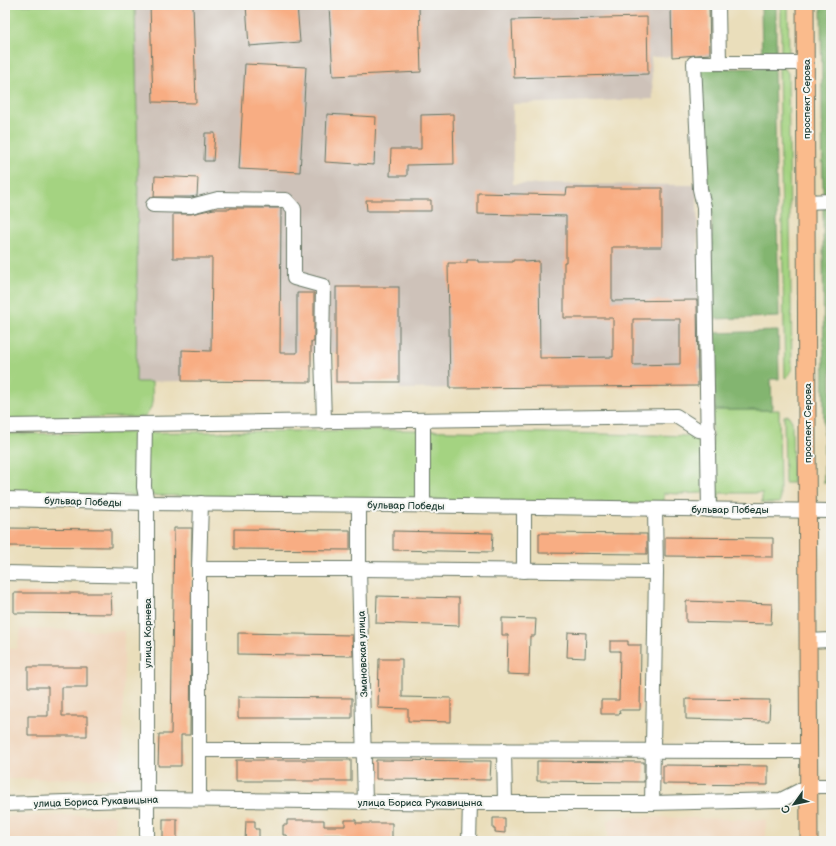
<svg xmlns="http://www.w3.org/2000/svg" width="836" height="846" font-family="'Balsamiq Sans',sans-serif">
<style>
.built{fill:#f0d6bc}
.industrial{fill:#cec2b9}
.green{fill:#a4d381;stroke:#62885a}
.forest{fill:#83b56f;stroke:#517952}
.building{fill:#f8ad83;fill-rule:evenodd}
.lines{fill:none;stroke-linecap:round;stroke-linejoin:round}
.minor-casing{stroke:#667563;stroke-width:16}
.major-casing{stroke:#667563;stroke-width:19}
.minor{stroke:#fff;stroke-width:14}
.major{stroke:#fabb8c;stroke-width:17}
.labels{text-anchor:middle;stroke-width:4;stroke-linejoin:round;paint-order:stroke}
.street-label{font-size:10px;fill:#1f3d34;stroke:#f6f6f2}
</style>
<rect width="100%" height="100%" fill="#f6f6f2"/>
<filter id="ink" filterUnits="userSpaceOnUse"><feTurbulence type="fractalNoise" baseFrequency=".025" numOctaves="2"/><feDisplacementMap in="SourceGraphic" scale="8" xChannelSelector="R" yChannelSelector="G"/><feConvolveMatrix kernelMatrix="1 2 1 2 8 2 1 2 1" color-interpolation-filters="sRGB"/></filter>
<filter id="wash" filterUnits="userSpaceOnUse"><feTurbulence type="fractalNoise" baseFrequency=".012" numOctaves="4" result="noise"/><feDisplacementMap in="SourceGraphic" scale="16" xChannelSelector="R" yChannelSelector="G"/><feGaussianBlur stdDeviation="0.9" result="paint"/><feColorMatrix in="noise" values="0 0 0 0 0 0 0 0 0 0 0 0 0 0 0 0 0 1.4 0 .05"/><feComposite in="paint" operator="in"/></filter>
<g filter="url(#wash)">
<rect width="100%" height="100%" fill="#eadebb"/>
<g class="built">
<polygon points="21,629 124,631 122,778 5,779 5,649 17,649"/>
<polygon points="115,815 114,841 5,841 5,816"/>
<polygon points="616,816 766,820 766,841 608,841 608,821"/>
</g>
<polygon class="industrial" points="135,5 709,5 710,56 651,57 653,99 513,104 513,184 697,185 699,354 704,369 699,369 699,386 614,387 613,382 608,383 608,387 548,388 548,379 540,379 540,387 400,389 399,382 336,382 336,353 311,353 182,381 136,382 138,174"/>
<g class="green">
<path d="M5 5H135L138 174 136 382H152C152 395 155 409 144 417L38 418V422H5Z"/>
<polygon points="781,5 788,5 789,54 787,56 781,59"/>
<polygon points="779,67 785,69 788,73 792,370 788,377 785,378"/>
<polygon points="712,410 779,410 780,503 762,503 762,493 719,493 719,503 713,503"/>
<polygon points="788,415 792,421 793,483 785,483 784,416"/>
<polygon points="405,430 698,436 703,442 703,493 680,494 664,493 664,504 5,493 5,434"/>
</g>
<g class="forest">
<polygon points="761,5 776,5 776,58 762,58"/>
<polygon points="821,5 831,5 831,198 823,198"/>
<polygon points="774,68 779,317 712,319 712,198 707,184 697,69"/>
<polygon points="831,203 831,483 824,483 823,204"/>
<polygon points="778,331 779,379 771,379 772,410 715,410 713,333"/>
</g>
<g id="blocks">
<g class="building">
<polygon points="150,5 193,5 196,103 153,102"/>
<polygon points="246,5 297,5 300,42 249,46"/>
<polygon points="329,5 419,5 421,72 333,76"/>
<polygon points="671,5 709,5 710,54 672,57"/>
<polygon points="647,17 648,74 514,78 512,20"/>
<polygon points="245,64 306,67 300,172 239,169"/>
<polygon points="327,114 376,117 374,165 325,162"/>
<polygon points="453,114 454,164 407,165 407,176 390,176 391,149 421,149 421,115"/>
<polygon points="205,133 215,133 213,161 204,161"/>
<polygon points="155,176 198,178 197,196 190,197 154,197"/>
<path d="M567 188H662V247H612V301L697 300 698 386 450 388 448 263H467V260H478V262H513V260H524V262L539 261 540 358 613 357V318H564V262H566V216L478 214V193L566 195ZM633 319H680V364L633 365Z"/>
<polygon points="366,200 431,200 431,211 367,211"/>
<polygon points="230,208 281,208 280,353 297,353 297,293 314,293 314,342 311,342 311,382 182,381 182,350 211,351 212,258 173,258 173,214 191,214 214,209 230,209"/>
<rect x="336" y="287" width="63" height="95"/>
<polygon points="5,528 111,529 111,547 5,546"/>
<polygon points="174,528 192,528 190,735 181,735 181,766 158,766 159,734 171,734"/>
<polygon points="234,529 350,530 350,550 234,549"/>
<polygon points="393,531 493,533 492,552 393,550"/>
<polygon points="539,533 647,534 647,554 539,553"/>
<polygon points="665,537 773,538 773,557 665,556"/>
<polygon points="14,593 111,593 112,614 14,613"/>
<polygon points="377,596 459,598 459,626 376,623"/>
<polygon points="686,601 772,604 771,624 686,622"/>
<polygon points="502,618 536,619 535,636 530,636 529,675 507,674 508,635 502,635"/>
<polygon points="568,632 586,633 585,658 567,657"/>
<polygon points="238,633 352,635 353,656 238,654"/>
<polygon points="610,641 628,641 628,645 641,645 640,710 619,710 620,714 601,714 601,700 619,700 620,651 610,651"/>
<polygon points="379,659 402,659 402,697 451,698 451,722 408,721 408,709 378,708"/>
<polygon points="28,667 87,667 87,687 62,687 62,716 87,716 87,736 28,736 28,716 48,716 48,687 28,687"/>
<polygon points="238,697 352,698 352,718 238,718"/>
<polygon points="686,699 770,700 769,721 686,719"/>
<rect x="236" y="760" width="115" height="21"/>
<polygon points="376,760 491,761 490,780 376,779"/>
<polygon points="537,761 644,762 644,782 537,781"/>
<polygon points="663,765 768,766 768,785 663,784"/>
<polygon points="493,818 505,818 505,833 495,832 495,829 493,829"/>
<rect x="163" y="819" width="14" height="22"/>
<polygon points="287,820 324,820 324,826 345,826 345,820 356,820 356,823 392,823 392,841 345,841 345,837 341,837 341,835 325,835 325,841 288,841 287,835 283,835 283,825 287,825"/>
<polygon points="246,821 255,821 255,829 259,829 259,838 255,838 255,841 245,841"/>
</g>
</g>
</g>
<g filter="url(#ink)">
<use href="#blocks" fill-opacity="0" stroke="#667563" stroke-width="1"/>
<g class="lines">
<g class="minor-casing">
<g id="minor">
<polyline points="719,63 805,63"/>
<polyline points="806,202 831,201"/>
<polyline points="153,205 191,206 218,199 286,200 294,209 294,278 323,286 322,353 324,422"/>
<polyline points="145,424 144,487 147,503 147,841"/>
<polyline points="5,426 676,416 698,430 709,431"/>
<polyline points="5,499 147,503 393,505 831,511"/>
<polyline points="359,505 359,569 365,802"/>
<polyline points="423,505 423,420"/>
<polyline points="709,510 704,207 700,189 694,63 719,63 718,5"/>
<polyline points="199,569 359,569 656,572"/>
<polyline points="524,571 524,507"/>
<polyline points="5,573 147,576"/>
<polyline points="807,641 831,640"/>
<polyline points="199,750 808,751"/>
<polyline points="504,750 505,803"/>
<polyline points="199,799 199,569 201,503"/>
<polyline points="652,803 656,572 655,509"/>
<polyline points="5,804 156,799 470,803 652,803 781,800 809,786 831,786"/>
<polyline points="469,841 470,803"/>
</g>
</g>
<g class="major-casing">
<polyline id="major" points="805,5 809,841"/>
</g>
<use href="#minor" class="minor"/>
<use href="#major" class="major"/>
</g>
</g>
<g class="labels">
<g class="street-label">
<text transform="translate(806 99) rotate(-90)" y="4">проспект Серова</text>
<text transform="translate(807 423) rotate(-90)" y="4">проспект Серова</text>
<text transform="translate(83 501) rotate(2)" y="4">бульвар Победы</text>
<text transform="translate(406 505) rotate(1)" y="4">бульвар Победы</text>
<text x="730" y="513">бульвар Победы</text>
<text transform="translate(147 633) rotate(-90)" y="4">улица Корнева</text>
<text transform="translate(362 654) rotate(-92)" y="4">Змановская улица</text>
<text transform="translate(96 801) rotate(-2)" y="4">улица Бориса Рукавицына</text>
<text x="420" y="806">улица Бориса Рукавицына</text>
</g>
</g>
<rect width="836" height="846" fill="none" stroke="#f6f6f2" stroke-width="20"/>
<g transform="translate(794 804) rotate(237)" stroke="#f6f6f2" stroke-width="3" paint-order="stroke">
<path d="M0-3L7 15L0 10L-7 15Z" fill="#1f3d34"/>
<text y="-6" font-size="11" font-weight="bold" text-anchor="middle" fill="#1f3d34">С</text>
</g>
</svg>
